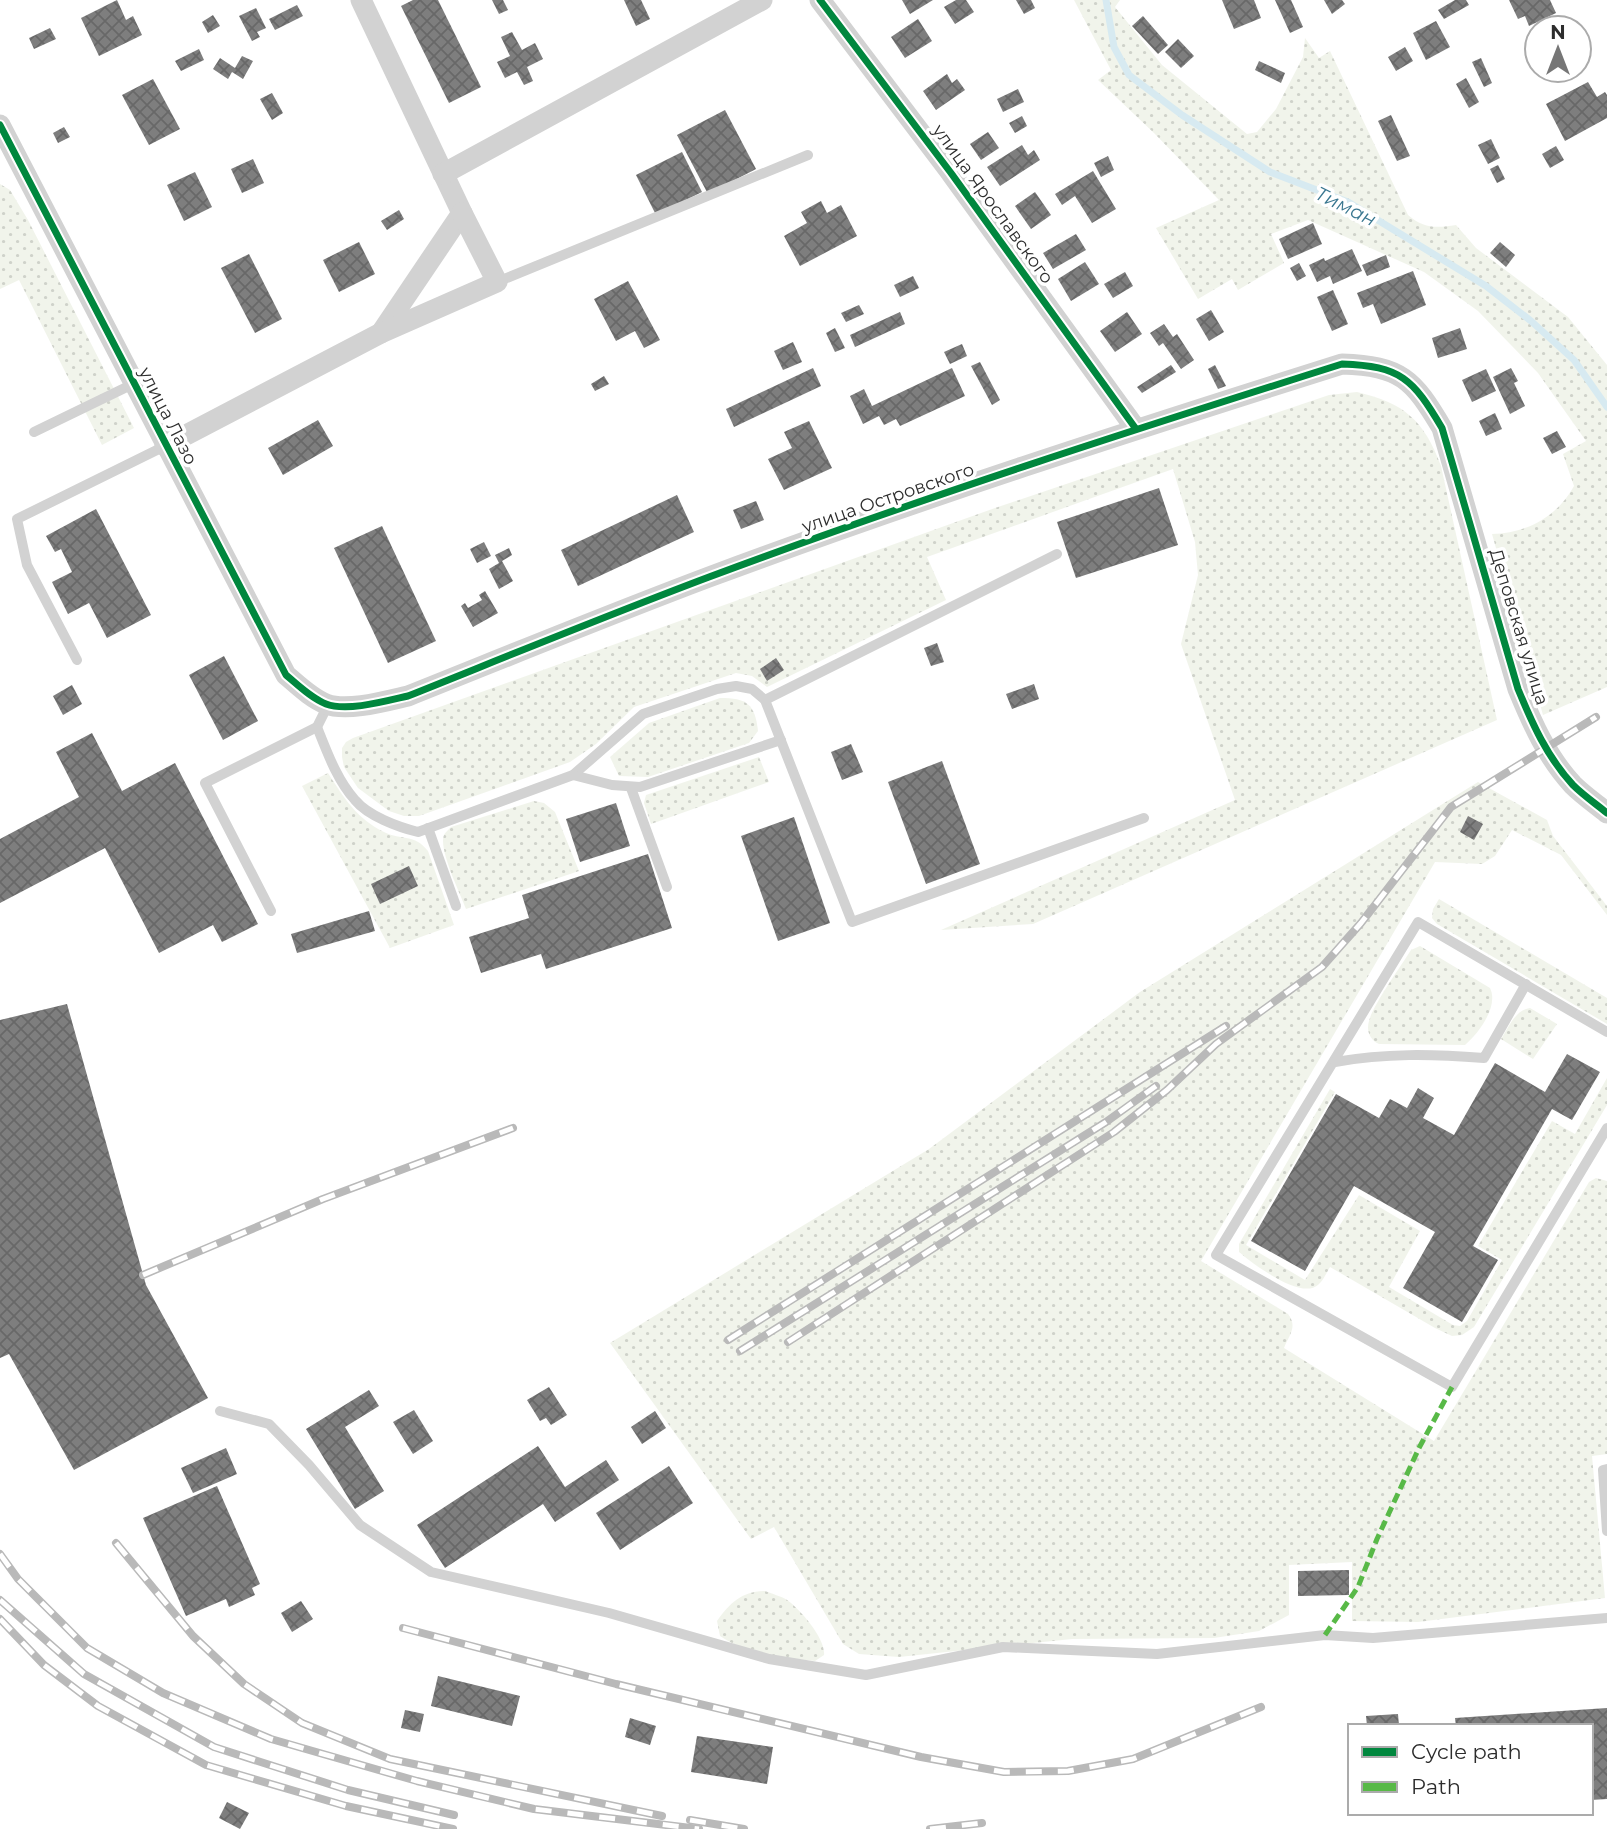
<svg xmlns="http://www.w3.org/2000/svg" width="1607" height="1829" font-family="Montserrat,sans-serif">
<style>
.grass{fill:url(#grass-dots)}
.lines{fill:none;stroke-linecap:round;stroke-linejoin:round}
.stream{stroke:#d7eaf1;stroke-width:7}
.building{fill:url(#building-cross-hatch)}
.service{stroke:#d2d2d2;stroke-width:10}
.minor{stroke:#d2d2d2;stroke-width:21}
.rail-casing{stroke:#b9b9b9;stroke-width:8}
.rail{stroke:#fff;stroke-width:5;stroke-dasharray:16;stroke-linecap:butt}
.quiet{stroke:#58b947;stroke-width:5;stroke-dasharray:10 5;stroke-linecap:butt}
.cycleway-casing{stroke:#fff;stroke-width:11}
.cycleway{stroke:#00873e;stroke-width:7}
.labels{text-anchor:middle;stroke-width:7;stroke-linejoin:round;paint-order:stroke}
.street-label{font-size:18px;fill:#2d2d2d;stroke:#fff}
.water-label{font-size:19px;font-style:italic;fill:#3a7790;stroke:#fff}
</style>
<defs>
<pattern id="grass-dots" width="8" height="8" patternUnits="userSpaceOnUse" patternTransform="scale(1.75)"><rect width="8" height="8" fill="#f1f4eb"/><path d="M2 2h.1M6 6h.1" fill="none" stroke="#cfd2ca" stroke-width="1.8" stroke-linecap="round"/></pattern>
<pattern id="building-cross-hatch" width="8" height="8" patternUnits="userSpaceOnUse" patternTransform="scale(1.75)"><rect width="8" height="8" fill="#7e7e7e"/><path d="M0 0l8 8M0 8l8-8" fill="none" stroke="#686868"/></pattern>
</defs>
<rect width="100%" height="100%" fill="#fff"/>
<g class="grass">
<path d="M1074 0H1120L1115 7 1162 65 1247 134 1257 132 1276 109 1303 57 1305 38 1319 58 1330 51 1408 215C1424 229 1437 228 1456 225L1476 248 1568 317 1607 365V687L1543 715 1492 534C1527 533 1557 517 1574 486L1563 454 1586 441 1538 373 1478 311 1424 272 1308 220 1271 234 1284 263 1238 290 1232 279 1198 299 1156 228 1219 200 1154 133 1098 80 1111 70Z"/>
<polygon points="0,184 10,190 28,220 134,428 102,445 19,280 0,289"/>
<path d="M1357 392C1404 403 1424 420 1441 466L1497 720 1033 924 941 930 1235 800 1181 644 1198 575 1195 542 1173 469 927 557 946 600 767 687 752 676 736 673 634 707 596 744 570 762 419 816H404L389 811 358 788 344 767 342 757V748L346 742 353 738 995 508 1329 395Z"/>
<path d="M720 698C747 698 755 704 758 731L749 743 648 777 619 776 610 757 649 723Z"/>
<polygon points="759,757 769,782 651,824 644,803 646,795"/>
<path d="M328 773C344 798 357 819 384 832 402 841 414 833 428 851L454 925 390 948 302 786Z"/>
<path d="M1478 782 1547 820 1553 836 1607 906V915L1561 855 1512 830 1495 856 1482 864 1435 862 1201 1261 1288 1314C1298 1327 1289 1335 1284 1348L1434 1441 1589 1182 1596 1178 1607 1181V1454L1592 1456 1605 1598 1418 1622 1352 1621V1562L1289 1565V1615L1259 1631 1214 1638 1072 1639 899 1657 859 1654 843 1644 774 1527 751 1539 610 1343 929 1149 1140 992Z"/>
<path d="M534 801 544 803 555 812 579 871 466 909C461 895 438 849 444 835 444 834 450 828 451 827Z"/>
<polygon points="1439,899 1607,998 1607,1024 1437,924 1432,918 1433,909"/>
<path d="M1420 946 1490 988C1499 1006 1479 1033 1465 1045L1379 1044C1370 1040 1366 1031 1369 1021 1373 1005 1401 966 1411 950Z"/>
<path d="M1530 1008 1557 1024 1533 1059 1501 1039C1509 1027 1515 1010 1530 1008Z"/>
<path d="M1607 1078V1105L1474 1327 1462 1335 1452 1336 1435 1328 1330 1267C1327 1272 1323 1281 1318 1285 1301 1300 1253 1264 1239 1252V1244L1330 1089 1335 1092 1246 1245 1305 1280 1359 1195 1420 1231 1389 1287 1453 1325 1460 1326 1467 1321 1502 1260 1478 1246 1552 1121 1575 1134Z"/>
<path d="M765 1591C772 1594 781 1596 787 1600 800 1609 826 1639 824 1655L815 1661C784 1658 746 1654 720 1636L717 1621C731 1602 741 1592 765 1591Z"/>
</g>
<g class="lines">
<polyline class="stream" points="1106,0 1114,47 1129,75 1182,115 1270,172 1348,202 1486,286 1531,321 1574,360 1607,407"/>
</g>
<g class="building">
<polygon points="117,0 126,20 133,16 142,35 99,56 81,18"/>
<polygon points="413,0 438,0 481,87 449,103 401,6"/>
<polygon points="492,0 503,0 508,10 499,14"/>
<polygon points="624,0 641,0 650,19 636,26"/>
<polygon points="902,0 933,0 910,14"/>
<polygon points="956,0 966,0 974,12 955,24 944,7"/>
<polygon points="1016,0 1031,0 1035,8 1024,14"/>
<polygon points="1222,0 1254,0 1261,18 1234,29"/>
<polygon points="1275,0 1291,0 1303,27 1290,33"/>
<polygon points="1324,0 1342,0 1345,4 1332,14"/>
<polygon points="1455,0 1466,0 1469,5 1444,19 1438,10"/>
<polygon points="1509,0 1550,0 1556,13 1529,26 1525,16 1518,19"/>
<polygon points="297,5 303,16 275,30 269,19"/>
<polygon points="256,8 266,28 257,32 260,37 252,41 239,16"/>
<polygon points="213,15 220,26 208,33 202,22"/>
<polygon points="1143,16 1168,45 1158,54 1132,26"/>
<polygon points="918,19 932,41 905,58 891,37"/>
<polygon points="1436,21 1450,47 1426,60 1413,33"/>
<polygon points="50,28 56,39 34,49 29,38"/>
<polygon points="512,32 522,50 535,43 543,59 527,67 533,81 524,85 517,72 505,78 497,62 510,56 501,37"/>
<polygon points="1178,39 1194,56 1181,68 1165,52"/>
<polygon points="1405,47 1413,61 1396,71 1388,57"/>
<polygon points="199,49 204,60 181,71 175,61"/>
<polygon points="242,56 253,61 243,79 232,72 228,79 213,69 220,58 235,68"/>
<polygon points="1481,58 1492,83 1484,87 1472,62"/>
<polygon points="1259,61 1285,73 1281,83 1255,70"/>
<polygon points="947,74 952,83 957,79 965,90 936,110 923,91"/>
<polygon points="1466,78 1479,102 1469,108 1456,84"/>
<polygon points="153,79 180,129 149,145 122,95"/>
<polygon points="1588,82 1597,97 1605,92 1607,95 1607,118 1565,141 1546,104"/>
<polygon points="1018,89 1024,102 1003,112 997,99"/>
<polygon points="272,93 283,113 272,120 260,99"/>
<polygon points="725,110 756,169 708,194 677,135"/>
<polygon points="1391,115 1410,156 1397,161 1378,121"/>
<polygon points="1022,116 1027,126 1015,133 1009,123"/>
<polygon points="64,127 70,137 58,143 53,133"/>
<polygon points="988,132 999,148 981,160 970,144"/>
<polygon points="1491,139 1500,158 1488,164 1478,145"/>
<polygon points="1022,145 1028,155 1034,150 1040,160 1000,186 987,167"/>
<polygon points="1556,146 1564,160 1550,168 1542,154"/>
<polygon points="682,152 702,192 656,215 636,175"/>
<polygon points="1108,156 1114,170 1101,177 1094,163"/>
<polygon points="253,159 264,183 242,193 231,169"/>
<polygon points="1498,165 1505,179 1497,183 1490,169"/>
<polygon points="1093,171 1116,209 1092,223 1075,196 1062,205 1055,194"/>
<polygon points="195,172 212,207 184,221 167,185"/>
<polygon points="1035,192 1051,215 1031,229 1015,206"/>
<polygon points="821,201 827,213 841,205 857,236 800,266 784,236 807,223 801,212"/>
<polygon points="399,210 404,219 387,230 381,221"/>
<polygon points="1313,223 1322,244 1288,259 1279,239"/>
<polygon points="1076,234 1086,250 1053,269 1043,253"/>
<polygon points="359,242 375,274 339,292 323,260"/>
<polygon points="1500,242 1515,255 1506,267 1490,253"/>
<polygon points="1352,249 1362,271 1333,284 1330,276 1317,282 1309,265 1324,258 1325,261"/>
<polygon points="249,254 282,319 255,333 221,268"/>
<polygon points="1386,255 1390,267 1367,276 1362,265"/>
<polygon points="1085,262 1099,284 1071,301 1058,279"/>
<polygon points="1299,263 1306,276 1297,281 1290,268"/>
<polygon points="1413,271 1426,305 1381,324 1373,304 1363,308 1357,293"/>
<polygon points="1125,272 1133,286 1113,298 1104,284"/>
<polygon points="913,276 919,288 900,297 894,285"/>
<polygon points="628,281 660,340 644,348 635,331 616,341 594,299"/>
<polygon points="1333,290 1348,324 1332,331 1317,297"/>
<polygon points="859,305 864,314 846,322 841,313"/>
<polygon points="1211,310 1224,332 1209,341 1196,319"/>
<polygon points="900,312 905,324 855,347 850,335"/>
<polygon points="1127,312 1142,334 1115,352 1100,331"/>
<polygon points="1164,324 1173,337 1177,334 1194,360 1181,369 1163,343 1159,346 1150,333"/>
<polygon points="835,328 845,348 835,352 826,333"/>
<polygon points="1460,328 1467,349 1438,358 1432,338"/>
<polygon points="793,342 802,362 783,370 774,351"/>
<polygon points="962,344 967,356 950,364 944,352"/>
<polygon points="980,362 1000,400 992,405 971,366"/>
<polygon points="1171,365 1176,372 1142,393 1137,387"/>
<polygon points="1215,365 1226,386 1218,389 1208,369"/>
<polygon points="813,368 821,386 734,427 726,409"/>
<polygon points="952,368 965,396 900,426 896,419 884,425 879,416 863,424 850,396 864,389 872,406"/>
<polygon points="1511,368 1518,381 1514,383 1525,406 1510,414 1493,377"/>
<polygon points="1486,369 1496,391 1472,402 1462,380"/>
<polygon points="604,376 609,384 595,391 591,384"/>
<polygon points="1495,413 1502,429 1486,436 1479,421"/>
<polygon points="318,420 333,446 283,475 268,448"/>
<polygon points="809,421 832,468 784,490 768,459 792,448 784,432"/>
<polygon points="1557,431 1566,447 1552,454 1543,438"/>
<polygon points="1159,488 1178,545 1076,578 1057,522"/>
<polygon points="677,495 694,532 578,586 561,550"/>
<polygon points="756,501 764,520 741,529 733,510"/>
<polygon points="96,509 151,615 107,638 89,603 68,614 52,582 72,572 61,549 55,552 46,536"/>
<polygon points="382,526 436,641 388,663 334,548"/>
<polygon points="484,542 491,556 477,563 470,549"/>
<polygon points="509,548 512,555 502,561 513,581 499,589 489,569 499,563 495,555"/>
<polygon points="485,591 498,613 473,627 461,606 465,603 468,608 482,600 479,595"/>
<polygon points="937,643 944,662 931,666 924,648"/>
<polygon points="224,656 258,721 223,740 189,675"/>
<polygon points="776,658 784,670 767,681 760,669"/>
<polygon points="1034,684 1039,699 1012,709 1006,694"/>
<polygon points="72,685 82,704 63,715 53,696"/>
<polygon points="92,733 122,791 175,763 258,924 222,942 213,925 159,953 105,848 0,903 0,839 79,797 56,752"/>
<polygon points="851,744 863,772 842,780 831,752"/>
<polygon points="942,761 980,864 926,884 888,782"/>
<polygon points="616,803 630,846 580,862 566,819"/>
<polygon points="1468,816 1483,824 1474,840 1460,832"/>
<polygon points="794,817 830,923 778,941 741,836"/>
<polygon points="648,854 672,928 546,969 541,954 481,973 469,937 529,918 522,895"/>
<polygon points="409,866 418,886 380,904 371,884"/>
<polygon points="369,911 375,931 297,953 291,934"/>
<polygon points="67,1004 146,1285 208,1398 74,1470 9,1354 0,1358 0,1020"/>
<polygon points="1567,1054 1600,1072 1572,1120 1552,1109 1473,1246 1498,1260 1462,1322 1403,1288 1435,1232 1354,1186 1305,1271 1251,1241 1336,1094 1379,1118 1390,1099 1407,1108 1418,1088 1434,1098 1423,1118 1454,1135 1495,1063 1545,1092"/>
<polygon points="549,1387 567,1415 551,1425 546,1418 540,1421 527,1400"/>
<polygon points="369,1390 379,1406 345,1427 384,1491 355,1509 306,1429"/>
<polygon points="414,1410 433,1441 413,1454 393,1422"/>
<polygon points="655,1411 666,1428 642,1444 631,1427"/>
<polygon points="538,1446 565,1487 606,1460 619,1480 555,1522 543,1504 445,1568 417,1525"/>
<polygon points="226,1448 237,1474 193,1493 181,1468"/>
<polygon points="669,1466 693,1503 620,1550 596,1513"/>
<polygon points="217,1486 260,1584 252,1588 255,1595 229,1607 226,1599 186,1616 143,1518"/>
<polygon points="1349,1570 1349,1595 1298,1596 1298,1571"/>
<polygon points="301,1601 313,1619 292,1632 281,1613"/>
<polygon points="438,1676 520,1696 512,1726 431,1706"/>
<polygon points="1607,1708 1607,1799 1591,1800 1591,1726 1456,1726 1455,1718"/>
<polygon points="405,1710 424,1714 420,1732 401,1728"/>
<polygon points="1398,1714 1399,1726 1367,1726 1366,1716"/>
<polygon points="630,1718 656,1726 650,1745 625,1737"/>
<polygon points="697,1736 773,1747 767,1784 691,1772"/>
<polygon points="227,1802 249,1813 240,1829 219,1818"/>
</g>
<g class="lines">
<g class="service">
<polyline points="497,282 808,155"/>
<polyline points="34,432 133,384"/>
<polyline points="77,660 27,565 17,519 165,446"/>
<polyline points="765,700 1057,554"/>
<path d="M317 727C327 752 337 780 355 800 368 816 398 827 418 832L573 775 643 714 717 689 736 686 752 689 765 700 852 922 1144 818"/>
<polyline points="573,775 612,785 640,787 781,740"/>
<polyline points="631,788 667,887"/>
<polyline points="428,828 456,906"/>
<polyline points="271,911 205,783 317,727 328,705"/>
<polyline points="1607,1032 1418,922 1216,1255 1452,1387 1607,1128"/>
<path d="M1335 1062C1386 1053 1432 1054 1484 1058L1526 984"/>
<polyline points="220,1411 269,1424 309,1465 360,1525 431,1572 609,1613 769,1659 866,1675 1003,1647 1157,1654 1325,1635 1373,1638 1607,1618"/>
<polyline points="1607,1469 1603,1470 1607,1531"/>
</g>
<g class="minor">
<polyline points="361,0 462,213 381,333"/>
<polyline points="820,0 951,173 1136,429"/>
<path d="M0 125 286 675C298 685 311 698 326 704 347 712 386 701 408 696 508 656 608 615 709 577 918 499 1130 431 1342 364 1401 366 1413 379 1442 428L1518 689C1532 723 1547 757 1573 785 1583 795 1596 804 1607 813"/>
<polyline points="443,174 762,0"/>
<polyline points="165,446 381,333 497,282 462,213"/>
</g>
<g class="rail-casing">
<g id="rail">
<polyline points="143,1275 323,1199 513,1128"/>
<polyline points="728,1340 1226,1026"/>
<polyline points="788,1342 1114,1132 1167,1090 1216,1044 1322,967 1361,923 1451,807 1596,717"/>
<polyline points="740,1351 1106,1122 1156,1086"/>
<polyline points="116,1543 193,1636 244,1684 302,1723 390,1759 662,1816"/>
<polyline points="0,1554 18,1579 87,1648 163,1693 271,1739 417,1781 534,1809 699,1829"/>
<polyline points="0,1600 84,1674 214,1747 348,1790 454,1815"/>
<polyline points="0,1619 44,1665 98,1706 206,1765 346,1806 453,1829"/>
<polyline points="403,1628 616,1684 921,1757 1004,1772 1068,1771 1133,1759 1261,1707"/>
<polyline points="690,1820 744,1829"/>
<polyline points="930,1829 982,1823"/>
</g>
</g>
<use href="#rail" class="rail"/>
<polyline class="quiet" points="1325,1635 1358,1587 1377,1539 1419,1448 1452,1387"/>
<g class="cycleway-casing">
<g id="cycleway">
<polyline points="820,0 951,173 1136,429"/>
<path d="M0 125 286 675C298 685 311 698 326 704 347 712 386 701 408 696 508 656 608 615 709 577 918 499 1130 431 1342 364 1401 366 1413 379 1442 428L1518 689C1532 723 1547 757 1573 785 1583 795 1596 804 1607 813"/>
</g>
</g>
<use href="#cycleway" class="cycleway"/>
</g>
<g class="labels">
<g class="street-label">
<text transform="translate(993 204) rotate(54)" y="6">улица Ярославского</text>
<text transform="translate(168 416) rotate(63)" y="6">улица Лазо</text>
<text transform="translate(888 498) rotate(-19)" y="6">улица Островского</text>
<text transform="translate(1519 627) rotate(73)" y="6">Деповская улица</text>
</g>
<g class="water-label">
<text transform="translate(1346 206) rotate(26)" y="7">Тиман</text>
</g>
</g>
<rect x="1348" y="1724" width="245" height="91" fill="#ffffff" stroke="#ababab" stroke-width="2"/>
<rect x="1362" y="1747" width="35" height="10" fill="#00873e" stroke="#ababab" stroke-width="2"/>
<text x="1411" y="1759" font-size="21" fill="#2d2d2d">Cycle path</text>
<rect x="1362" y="1782" width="35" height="10" fill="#58b947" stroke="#ababab" stroke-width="2"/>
<text x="1411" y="1794" font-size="21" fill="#2d2d2d">Path</text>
<g transform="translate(1558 49)"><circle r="33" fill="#ffffff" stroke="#ababab" stroke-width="2"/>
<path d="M0-5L12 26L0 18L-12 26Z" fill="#767676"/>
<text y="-10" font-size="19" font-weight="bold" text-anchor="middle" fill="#2d2d2d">N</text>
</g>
</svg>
